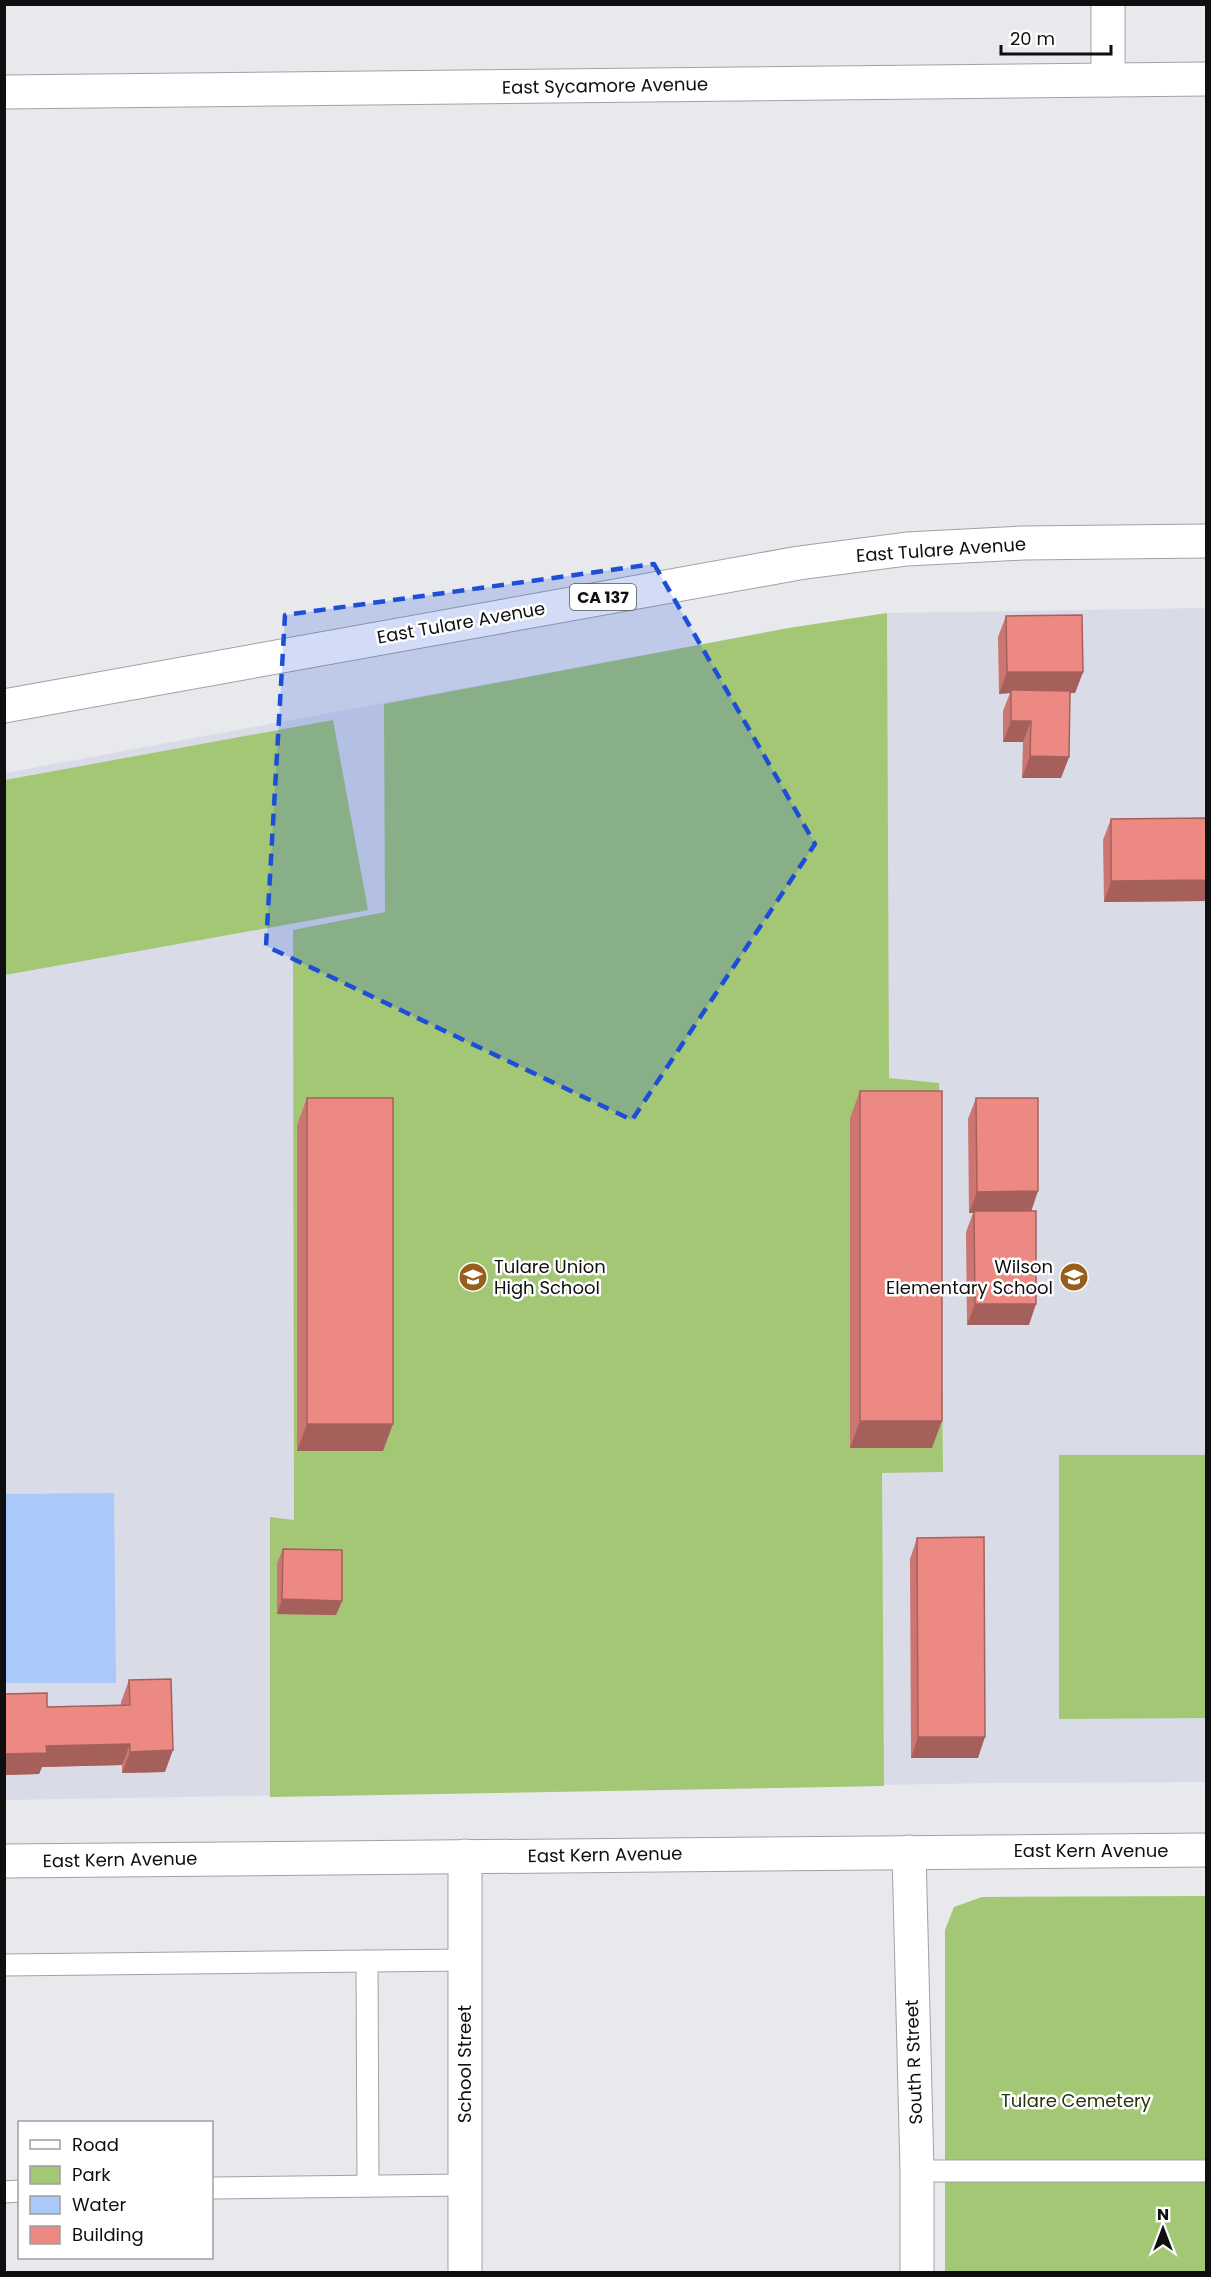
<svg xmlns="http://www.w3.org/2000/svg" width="1211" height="2277" font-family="Poppins,sans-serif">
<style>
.built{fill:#d9dce7}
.green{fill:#a3c774}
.water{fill:#aac9f8}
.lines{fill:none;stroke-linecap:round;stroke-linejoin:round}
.lane-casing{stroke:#a1a2a6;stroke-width:23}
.street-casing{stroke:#a1a2a6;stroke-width:35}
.primary-casing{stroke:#a1a2a6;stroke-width:35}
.lane{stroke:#fff;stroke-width:21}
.street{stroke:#fff;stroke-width:33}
.primary{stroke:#fff;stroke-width:33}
.wall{fill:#cc7671}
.shaded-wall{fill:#a6605c}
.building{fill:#ed8983;stroke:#a6605c;stroke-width:1.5}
.marked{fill:#1d4ed8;fill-opacity:0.2;stroke:#1d4ed8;stroke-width:4.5;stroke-dasharray:12 8;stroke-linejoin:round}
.labels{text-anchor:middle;stroke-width:5;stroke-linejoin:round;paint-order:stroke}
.shield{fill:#fff;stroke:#575758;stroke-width:1.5}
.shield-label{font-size:16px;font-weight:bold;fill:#0f0f10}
.street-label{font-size:18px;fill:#0f0f10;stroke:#fff}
.poi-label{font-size:18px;fill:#0f0f10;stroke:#fff;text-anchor:start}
.park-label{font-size:18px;fill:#25340f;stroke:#fff}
</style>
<rect width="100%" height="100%" fill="#e7e9ec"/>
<polygon class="built" points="1206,608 1206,1782 992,1783 5,1800 5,773 789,628 887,613"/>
<g class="green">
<polygon points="887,613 889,1078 939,1083 943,1472 882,1473 884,1786 270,1797 270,1517 294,1520 293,930 385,912 384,704 789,628"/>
<polygon points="333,720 368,910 5,975 5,780"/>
<polygon points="1059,1455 1206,1455 1206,1718 1059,1719"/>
<polygon points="1206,1896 1206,2272 945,2272 945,1930 954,1907 982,1897"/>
</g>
<polygon class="water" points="114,1493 116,1683 5,1683 5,1494"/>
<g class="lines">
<g class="lane-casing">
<g id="lane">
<polyline points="367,1961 368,2186"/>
<polyline points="4,1965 466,1960"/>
<polyline points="917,2171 1206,2171"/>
<polyline points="212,2188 465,2185"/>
<polyline points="4,2192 20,2191"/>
</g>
</g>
<g class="street-casing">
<g id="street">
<polyline points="1108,80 1108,4"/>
<polyline points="4,92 1206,79"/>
<polyline points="909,1852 917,2171 917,2272"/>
<polyline points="4,1861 1206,1850"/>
<polyline points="465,2272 465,1856"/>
</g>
</g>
<g class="primary-casing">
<polyline id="primary" points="4,706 799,563 907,549 1023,543 1206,541"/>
</g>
<use href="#lane" class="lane"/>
<use href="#street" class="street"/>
<use href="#primary" class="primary"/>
</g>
<g class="wall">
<polygon points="1006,616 1083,672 1075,693 1070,693 1069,757 1061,778 1022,778 1023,742 1003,742 1003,711 1010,693 999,694 998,637"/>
<polygon points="1206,818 1206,901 1104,902 1103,840 1111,819"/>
<polygon points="860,1091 932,1448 850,1448 850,1118"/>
<polygon points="307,1098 383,1451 297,1451 297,1125"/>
<polygon points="976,1098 1031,1211 1029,1325 967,1325 966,1232 973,1213 969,1213 968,1119"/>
<polygon points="917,1538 978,1758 911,1758 910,1559"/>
<polygon points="283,1549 342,1601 336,1615 277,1614 277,1563"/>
<polygon points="129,1680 165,1772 122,1773 122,1765 42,1767 39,1774 4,1775 4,1694 47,1707 121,1705 121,1702"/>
</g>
<g class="shaded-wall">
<polygon points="1007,672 1083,672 1075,693 1011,693 1011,690 1010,693 999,694"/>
<polygon points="1011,721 1031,721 1023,742 1003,742"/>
<polygon points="1030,756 1069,757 1061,778 1022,778"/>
<polygon points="1206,880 1206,901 1104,902 1111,881"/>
<polygon points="1038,1191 1031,1212 974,1211 973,1213 969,1213 977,1192"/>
<polygon points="975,1304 1036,1304 1029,1325 967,1325"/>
<polygon points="860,1421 942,1421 932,1448 850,1448"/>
<polygon points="307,1424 393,1424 383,1451 297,1451"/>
<polygon points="282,1599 342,1601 336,1615 277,1614"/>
<polygon points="918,1737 985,1737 978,1758 911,1758"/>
<polygon points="130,1744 122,1765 42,1767 39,1774 4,1775 4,1754 46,1746"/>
<polygon points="173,1750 165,1772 122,1773 130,1752"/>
</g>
<g class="building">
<polygon points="1082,615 1083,672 1007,672 1006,616"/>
<polygon points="1011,690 1070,691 1069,757 1030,756 1031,721 1011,721"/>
<polygon points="1206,818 1206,880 1111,881 1111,819"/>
<rect x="860" y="1091" width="82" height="330"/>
<rect x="307" y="1098" width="86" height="326"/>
<polygon points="976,1098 1038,1098 1038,1191 977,1192"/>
<polygon points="974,1211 1036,1211 1036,1304 975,1304"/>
<polygon points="984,1537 985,1737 918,1737 917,1538"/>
<polygon points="283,1549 342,1550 342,1601 282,1599"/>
<polygon points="171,1679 173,1750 130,1752 130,1744 46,1746 47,1753 4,1754 4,1694 47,1693 47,1707 130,1705 129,1680"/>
</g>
<path class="marked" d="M654 564 815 844 632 1120 266 946 285 615Z"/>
<defs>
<g id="school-disc" transform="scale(1.5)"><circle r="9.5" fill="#985e1c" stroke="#fff"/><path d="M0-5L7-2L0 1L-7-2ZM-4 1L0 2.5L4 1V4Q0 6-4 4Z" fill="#fff"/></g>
</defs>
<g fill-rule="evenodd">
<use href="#school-disc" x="473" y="1277"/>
<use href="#school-disc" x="1074" y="1277"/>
</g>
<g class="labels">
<rect class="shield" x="570" y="584" width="66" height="26" rx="4.5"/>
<g class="shield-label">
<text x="603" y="603">CA 137</text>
</g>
<g class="street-label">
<text transform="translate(605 86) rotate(-1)" y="6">East Sycamore Avenue</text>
<text transform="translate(941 550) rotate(-4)" y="6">East Tulare Avenue</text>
<text transform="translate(461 623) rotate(-10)" y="6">East Tulare Avenue</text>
<text x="1091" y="1857">East Kern Avenue</text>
<text transform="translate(605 1855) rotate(-1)" y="6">East Kern Avenue</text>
<text transform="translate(120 1860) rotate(-1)" y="6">East Kern Avenue</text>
<text transform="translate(914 2062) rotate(-92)" y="6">South R Street</text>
<text transform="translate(465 2064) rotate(-90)" y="6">School Street</text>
</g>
<g class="poi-label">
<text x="494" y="1273">Tulare Union<tspan x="494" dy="21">High School</tspan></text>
<text x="1053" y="1273" text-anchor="end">Wilson<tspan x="1053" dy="21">Elementary School</tspan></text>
</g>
<g class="park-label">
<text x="1076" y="2107">Tulare Cemetery</text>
</g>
</g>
<rect width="1211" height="2277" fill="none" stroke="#0f0f10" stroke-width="12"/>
<rect x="18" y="2121" width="195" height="138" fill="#ffffff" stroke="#9f9f9f" stroke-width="1.5"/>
<rect x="30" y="2140" width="30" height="9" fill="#ffffff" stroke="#9f9f9f" stroke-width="1.5"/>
<text x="72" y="2151" font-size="18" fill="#0f0f10">Road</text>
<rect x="30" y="2166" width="30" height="18" fill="#a3c774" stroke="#9f9f9f" stroke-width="1.5"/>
<text x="72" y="2181" font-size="18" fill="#0f0f10">Park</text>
<rect x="30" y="2196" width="30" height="18" fill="#aac9f8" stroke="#9f9f9f" stroke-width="1.5"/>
<text x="72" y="2211" font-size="18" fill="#0f0f10">Water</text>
<rect x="30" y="2226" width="30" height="18" fill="#ed8983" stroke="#9f9f9f" stroke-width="1.5"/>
<text x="72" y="2241" font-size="18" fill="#0f0f10">Building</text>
<g transform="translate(1163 2229)" stroke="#ffffff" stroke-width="4.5" paint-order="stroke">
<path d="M0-4.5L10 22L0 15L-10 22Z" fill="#0f0f10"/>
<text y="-9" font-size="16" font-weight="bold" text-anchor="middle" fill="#0f0f10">N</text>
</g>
<path d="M1001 45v9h110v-9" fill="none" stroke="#0f0f10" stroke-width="3"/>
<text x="1010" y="45" font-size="18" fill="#0f0f10" stroke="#ffffff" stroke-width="4.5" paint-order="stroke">20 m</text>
</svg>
